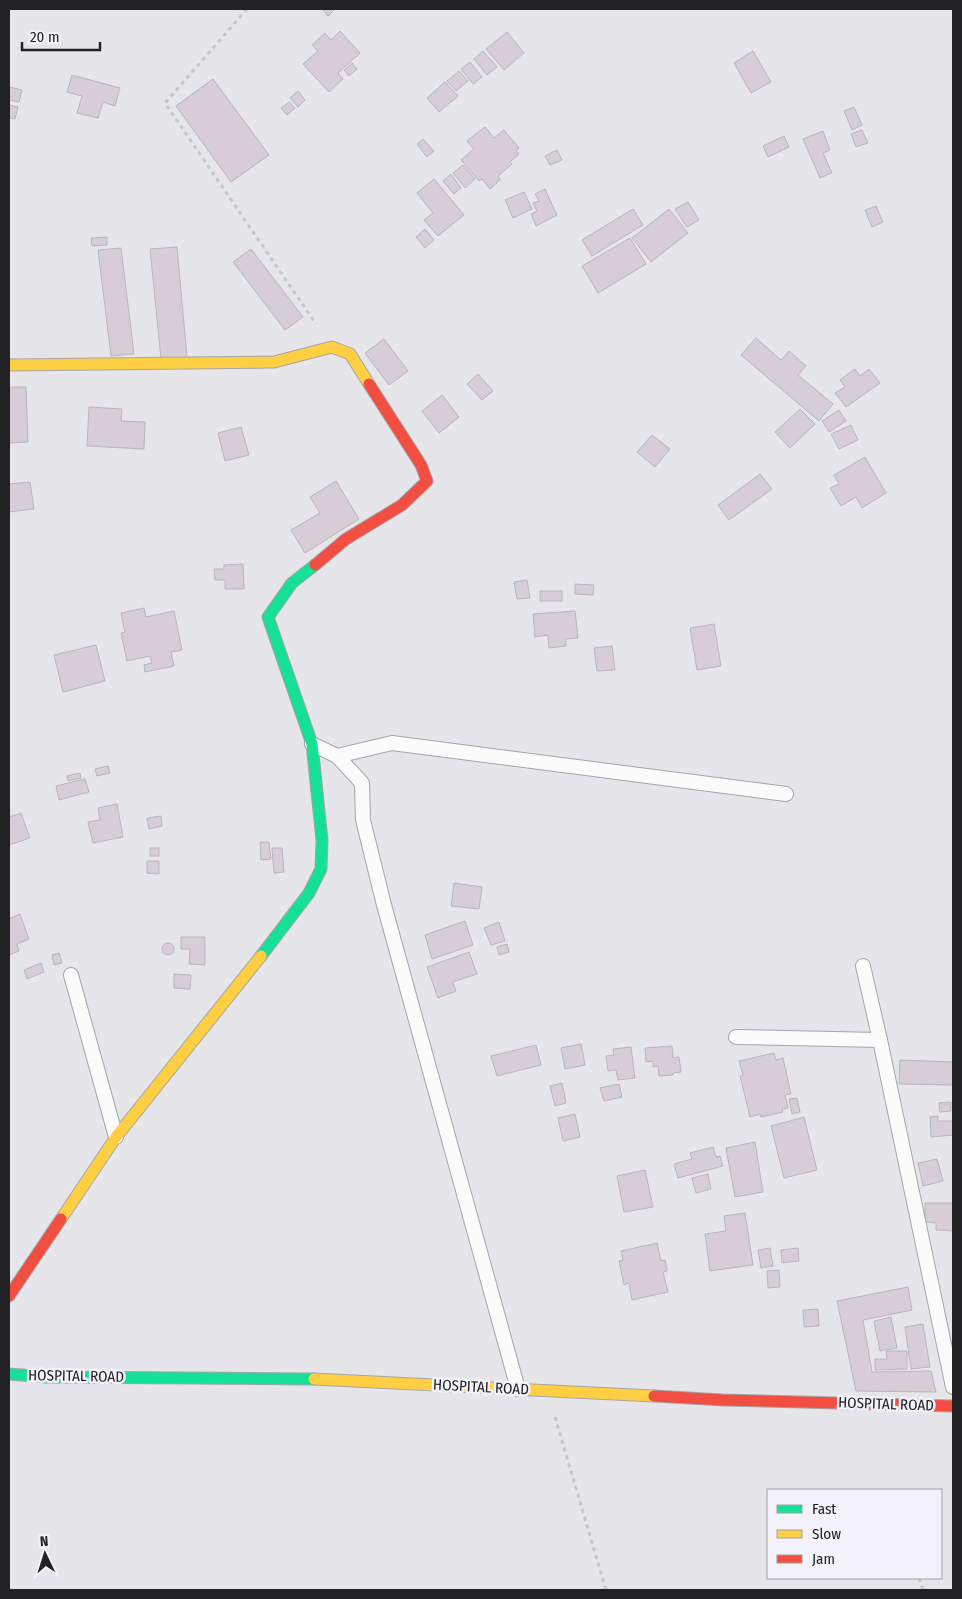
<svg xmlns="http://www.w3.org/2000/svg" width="962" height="1599" font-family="'Fira Sans Condensed',sans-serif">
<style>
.building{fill:#d6cdd6;stroke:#b8b6b9}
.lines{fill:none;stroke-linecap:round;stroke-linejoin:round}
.lane-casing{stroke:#a6a5a9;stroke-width:16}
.fast-casing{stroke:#a6a5a9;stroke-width:13}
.slow-casing{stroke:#a6a5a9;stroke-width:13}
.jam-casing{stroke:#a6a5a9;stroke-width:13}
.path{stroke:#c7c7c8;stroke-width:3;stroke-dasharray:4 4;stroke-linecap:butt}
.lane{stroke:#fbfbfc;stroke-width:14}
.fast{stroke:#16e098;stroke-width:11}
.slow{stroke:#ffcf43;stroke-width:11}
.jam{stroke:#f24e42;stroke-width:11}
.labels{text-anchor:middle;stroke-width:5;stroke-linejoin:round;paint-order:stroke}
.street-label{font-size:15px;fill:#222124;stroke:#f3f1f9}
</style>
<rect width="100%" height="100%" fill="#e6e6ea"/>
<g class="building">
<polygon points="322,9 332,9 334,10 328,16"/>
<polygon points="340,31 360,53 338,73 343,79 329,92 303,64 318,51 312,45 325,33 331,40"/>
<polygon points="507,32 524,53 504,70 486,49"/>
<polygon points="483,51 497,67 487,75 474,59"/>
<polygon points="753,51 771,82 751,93 734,63"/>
<polygon points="470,62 482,77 473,84 461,69"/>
<polygon points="352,63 357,69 349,76 344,70"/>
<polygon points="459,71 468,81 456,91 447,81"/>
<polygon points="72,75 120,88 115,106 103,102 98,118 77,113 82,96 67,92"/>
<polygon points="213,79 269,155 231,182 176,106"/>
<polygon points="445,82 458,96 439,112 427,98"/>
<polygon points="9,87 22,90 19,102 9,100"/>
<polygon points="298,91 305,100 298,107 290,98"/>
<polygon points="289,102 295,108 287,115 281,108"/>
<polygon points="9,105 18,107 15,119 9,118"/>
<polygon points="854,107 862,125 852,130 844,111"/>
<polygon points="485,127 494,138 504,130 519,148 516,150 519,154 510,162 512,164 498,176 500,180 490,189 482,179 479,181 461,160 474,149 467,141"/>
<polygon points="862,130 868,143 856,147 851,134"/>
<polygon points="823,131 830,150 823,153 832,173 820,178 803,139"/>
<polygon points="784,136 789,147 768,157 763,146"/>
<polygon points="423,139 434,151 427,157 417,144"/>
<polygon points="557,150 562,160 550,165 545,156"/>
<polygon points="463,165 475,179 465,188 453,173"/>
<polygon points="451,174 461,188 454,194 443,181"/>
<polygon points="434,179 464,215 438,236 424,220 433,213 417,193"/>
<polygon points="545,189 557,215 536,226 531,214 537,211 533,203 539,201 535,194"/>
<polygon points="524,192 532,209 513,218 505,200"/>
<polygon points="688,202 699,220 687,227 675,209"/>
<polygon points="876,206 883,222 872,227 865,210"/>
<polygon points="633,209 643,225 592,256 582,240"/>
<polygon points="669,209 688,233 651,262 632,238"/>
<polygon points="425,229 434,240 425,248 416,237"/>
<polygon points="107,237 107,245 92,246 91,238"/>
<polygon points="630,238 646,264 598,293 582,266"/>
<polygon points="177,247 187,357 161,359 150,249"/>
<polygon points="121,248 134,354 111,356 98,250"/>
<polygon points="251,249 303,317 285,330 233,262"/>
<polygon points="756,338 781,360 789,351 806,366 798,375 833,404 819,421 741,355"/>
<polygon points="384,339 408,371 389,385 365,353"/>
<polygon points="855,369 860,376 869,369 880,383 846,407 835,393 845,387 840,380"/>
<polygon points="478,374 493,391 482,400 467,384"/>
<polygon points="9,387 26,387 28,442 9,443"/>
<polygon points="442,395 459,417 439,433 422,411"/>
<polygon points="89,407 122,409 121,421 145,422 144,449 87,446"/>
<polygon points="800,409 815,424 790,448 775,432"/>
<polygon points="839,410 846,421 829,432 822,421"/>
<polygon points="851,425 858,440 839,449 831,434"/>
<polygon points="241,427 249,455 225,461 218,433"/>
<polygon points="652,435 670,449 655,467 637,452"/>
<polygon points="865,457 886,493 862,508 856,497 841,506 830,488 839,484 834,475"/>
<polygon points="760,474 772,489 729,520 718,505"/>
<polygon points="336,481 359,519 305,553 291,530 320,513 310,497"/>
<polygon points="30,482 34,509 9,512 9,484"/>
<polygon points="243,564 244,589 225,589 225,580 215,580 214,569 224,569 224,565"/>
<polygon points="527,580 530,598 517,599 514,582"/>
<polygon points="575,584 594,585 593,595 575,594"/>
<rect x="540" y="591" width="22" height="10"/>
<polygon points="144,608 146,617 174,611 182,650 171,652 174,666 145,672 144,665 152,663 150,656 127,661 121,633 125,632 121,613"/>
<polygon points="575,611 578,638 566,639 566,646 549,648 548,635 535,637 533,614"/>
<polygon points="714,624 721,666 697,670 690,628"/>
<polygon points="96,645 105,681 63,692 54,655"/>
<polygon points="612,646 615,670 597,671 594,648"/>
<polygon points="108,766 110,773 97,776 95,769"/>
<polygon points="80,773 81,778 68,781 67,776"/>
<polygon points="85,779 89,792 59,800 56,786"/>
<polygon points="117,804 123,837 93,843 88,822 100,820 98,808"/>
<polygon points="21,813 30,838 9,845 9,817"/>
<polygon points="161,816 162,826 149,829 147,818"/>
<polygon points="260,842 269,842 271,859 261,860"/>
<rect x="150" y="848" width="9" height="8"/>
<polygon points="272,848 282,848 284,872 274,873"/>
<polygon points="147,861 159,861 159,874 147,873"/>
<polygon points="454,883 482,887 479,909 451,906"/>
<polygon points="20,914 29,939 17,944 19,951 9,955 9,919"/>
<polygon points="465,921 473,945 432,959 425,935"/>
<polygon points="499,922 505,941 491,945 484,928"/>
<polygon points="181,937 205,937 205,965 189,964 190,949 181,949"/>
<circle cx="168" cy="949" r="6"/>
<polygon points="507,944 509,952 499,955 497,947"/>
<polygon points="469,952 477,974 453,982 456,991 438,998 427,967"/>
<polygon points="59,953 62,963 54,965 52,955"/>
<polygon points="41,963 44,972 27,979 24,970"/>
<polygon points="174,974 191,975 190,989 174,988"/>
<polygon points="581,1044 585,1065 565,1069 561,1048"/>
<polygon points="536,1045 541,1065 497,1076 491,1056"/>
<polygon points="672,1046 673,1058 679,1057 681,1072 673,1073 673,1075 659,1076 658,1066 653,1067 653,1061 646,1062 645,1048"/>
<polygon points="631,1047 635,1078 618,1080 616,1070 608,1071 606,1056 614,1055 613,1049"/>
<polygon points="774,1053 776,1060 783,1058 791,1094 785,1095 788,1108 782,1109 783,1112 761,1117 760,1114 750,1117 740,1076 743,1075 739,1061"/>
<polygon points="900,1060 953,1062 953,1085 899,1084"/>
<polygon points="562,1083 566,1103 555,1106 550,1086"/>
<polygon points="619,1084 622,1097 604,1101 600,1088"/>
<polygon points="797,1098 800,1112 792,1114 789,1099"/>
<polygon points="951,1102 951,1111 940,1112 939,1103"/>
<polygon points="575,1114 580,1137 563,1141 558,1118"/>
<polygon points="938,1116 938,1121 953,1121 953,1135 931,1137 930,1117"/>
<polygon points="804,1117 817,1170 784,1178 771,1126"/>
<polygon points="755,1142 763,1192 735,1197 726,1148"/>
<polygon points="713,1147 716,1157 720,1156 723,1166 678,1178 674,1164 692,1159 690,1153"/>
<polygon points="937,1159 943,1181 923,1186 918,1163"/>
<polygon points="645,1170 653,1207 624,1212 617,1176"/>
<polygon points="708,1174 711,1189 696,1193 692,1178"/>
<polygon points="925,1203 953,1203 953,1231 936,1230 936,1223 925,1222"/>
<polygon points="745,1213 753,1265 710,1271 705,1234 726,1231 724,1216"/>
<polygon points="657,1243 661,1261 665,1260 667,1271 663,1272 668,1292 632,1300 629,1283 624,1285 619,1261 623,1260 621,1251"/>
<polygon points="770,1248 773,1266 761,1268 758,1250"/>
<polygon points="798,1248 799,1261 782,1263 781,1250"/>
<polygon points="779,1270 780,1287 768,1288 767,1271"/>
<polygon points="908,1287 912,1310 863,1320 872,1372 931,1371 936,1392 856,1391 837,1301"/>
<polygon points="818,1309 819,1326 804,1327 803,1310"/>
<polygon points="891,1317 897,1348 880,1351 874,1321"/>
<polygon points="923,1324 930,1367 911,1369 905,1327"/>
<polygon points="886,1351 907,1351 907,1369 875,1370 875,1359 887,1359"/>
</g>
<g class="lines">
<g class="lane-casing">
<g id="lane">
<polyline points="312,744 337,756 362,783 363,820 384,905 518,1389"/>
<polyline points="337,756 392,743 786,794"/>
<polyline points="863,966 880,1040"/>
<polyline points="71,975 116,1137"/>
<polyline points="736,1037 880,1040 953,1387"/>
</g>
</g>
<g class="fast-casing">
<g id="fast">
<polyline points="261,956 309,893 321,869 322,840 312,744 268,617 292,583 315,565"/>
<polyline points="9,1374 46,1377 314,1379"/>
</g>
</g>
<g class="slow-casing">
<g id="slow">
<polyline points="9,365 274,362 332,347 350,354 369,384"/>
<polyline points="61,1219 116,1137 261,956"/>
<polyline points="314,1379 654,1396"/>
</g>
</g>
<g class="jam-casing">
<g id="jam">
<polyline points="315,565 346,539 402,505 427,481 421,465 369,384"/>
<polyline points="9,1296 61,1219"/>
<polyline points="654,1396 723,1400 953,1406"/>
</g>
</g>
<g class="path">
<polyline points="247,9 165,103 316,324"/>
<polyline points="555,1417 606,1590"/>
<polyline points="919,1578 923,1590"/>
</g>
<use href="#lane" class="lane"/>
<use href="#fast" class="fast"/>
<use href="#slow" class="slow"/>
<use href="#jam" class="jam"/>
</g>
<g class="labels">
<g class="street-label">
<text transform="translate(76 1376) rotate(1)" y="5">HOSPITAL ROAD</text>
<text transform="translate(481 1387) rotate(3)" y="5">HOSPITAL ROAD</text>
<text transform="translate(886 1404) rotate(2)" y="5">HOSPITAL ROAD</text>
</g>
</g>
<rect width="962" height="1599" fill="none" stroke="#222124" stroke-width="20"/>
<rect x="767" y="1489" width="175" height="90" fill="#f3f1f9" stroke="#9f9ea4"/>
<rect x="777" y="1505" width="25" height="8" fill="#16e098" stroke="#9f9ea4"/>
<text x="812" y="1514" font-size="15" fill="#222124">Fast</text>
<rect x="777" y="1530" width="25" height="8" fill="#ffcf43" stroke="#9f9ea4"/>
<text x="812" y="1539" font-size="15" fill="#222124">Slow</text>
<rect x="777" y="1555" width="25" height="8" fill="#f24e42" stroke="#9f9ea4"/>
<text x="812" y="1564" font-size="15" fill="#222124">Jam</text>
<g transform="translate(45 1554) rotate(356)" stroke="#f3f1f9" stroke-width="4" paint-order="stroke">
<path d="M0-4L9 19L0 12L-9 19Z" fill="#222124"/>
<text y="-8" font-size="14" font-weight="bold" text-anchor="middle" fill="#222124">N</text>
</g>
<path d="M22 42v8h78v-8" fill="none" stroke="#222124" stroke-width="2.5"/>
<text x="30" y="42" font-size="15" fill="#222124" stroke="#f3f1f9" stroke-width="4" paint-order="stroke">20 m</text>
</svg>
